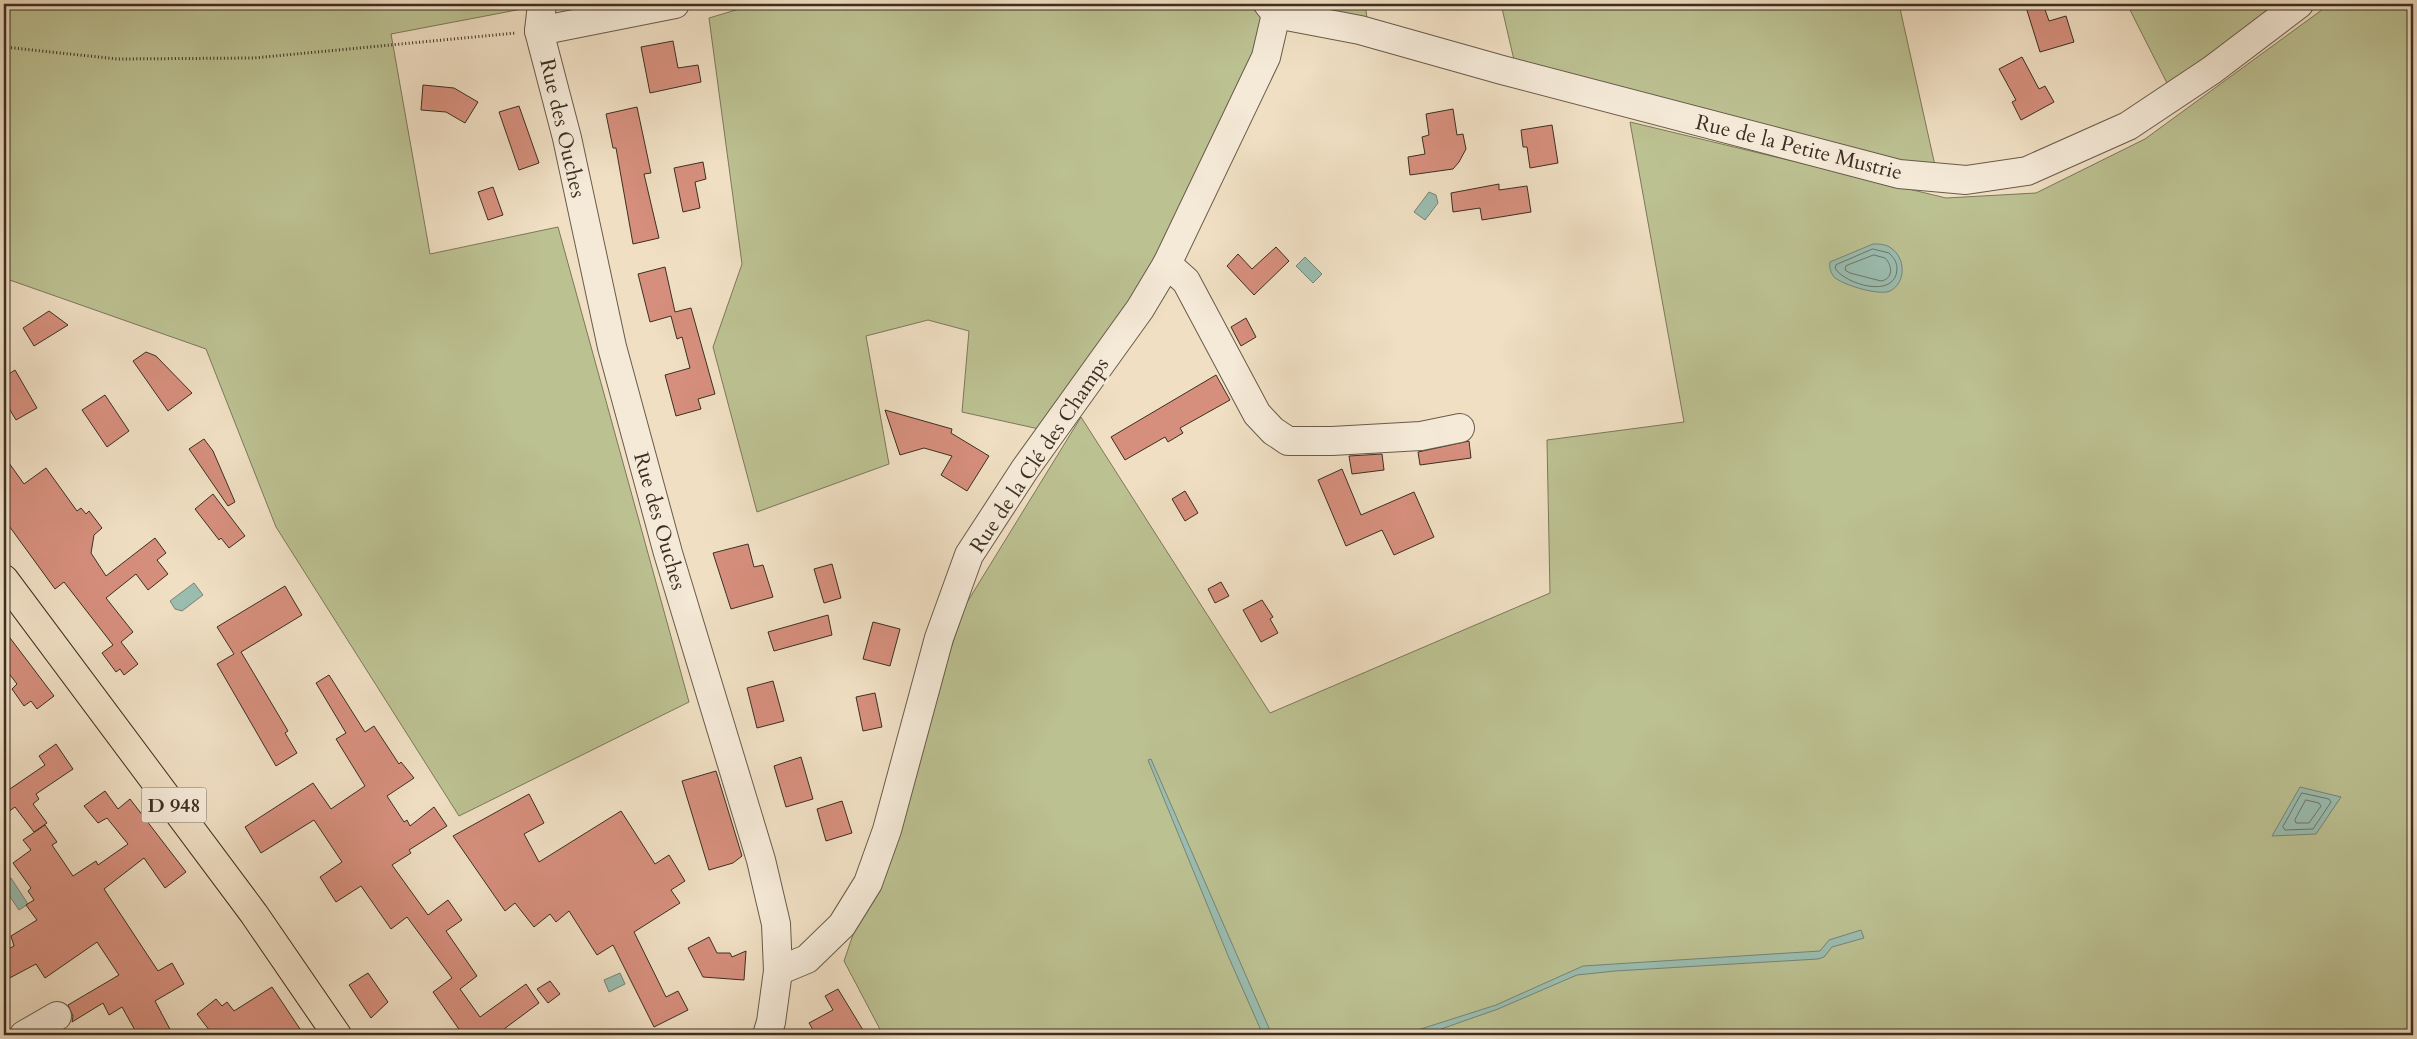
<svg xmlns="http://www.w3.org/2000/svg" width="2417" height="1039" font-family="Cardo,serif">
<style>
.green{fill:#bcc192;stroke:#7c785a}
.water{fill:#9bbdb0;stroke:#758477}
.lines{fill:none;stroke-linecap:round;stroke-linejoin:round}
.shore{stroke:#6c7669;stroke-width:1}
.building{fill:#d68f7d;stroke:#3c2f22}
.minor-casing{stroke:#695b4a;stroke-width:30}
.major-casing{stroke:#3c2f22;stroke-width:30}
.path{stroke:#3c2f22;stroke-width:3;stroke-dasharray:1 2.5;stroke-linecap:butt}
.minor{stroke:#f5ead8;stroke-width:28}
.major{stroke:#f0dfc3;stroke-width:28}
.labels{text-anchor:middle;stroke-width:5;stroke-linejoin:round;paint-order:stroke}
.shield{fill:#f5ead8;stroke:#746759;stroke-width:1}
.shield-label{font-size:20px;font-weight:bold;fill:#3c2f22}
.street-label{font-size:21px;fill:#3c2f22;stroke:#f5ead8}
</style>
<rect width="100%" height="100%" fill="#f0dfc3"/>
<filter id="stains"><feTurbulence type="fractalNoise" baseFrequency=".004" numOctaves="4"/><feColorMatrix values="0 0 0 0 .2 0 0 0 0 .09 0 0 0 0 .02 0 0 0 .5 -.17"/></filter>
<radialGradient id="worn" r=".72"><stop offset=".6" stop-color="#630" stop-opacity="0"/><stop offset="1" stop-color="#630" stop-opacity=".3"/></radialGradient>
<g class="green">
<polygon points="4,4 523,4 522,9 391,34 430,254 558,227 689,702 459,816 276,527 206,349 4,278"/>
<polygon points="756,4 1365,4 1367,18 1272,30 1170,248 1039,429 962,412 969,331 928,320 866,336 889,464 757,512 713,347 742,264 709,18"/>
<polygon points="1501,4 1899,4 1936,170 1514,60"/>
<polygon points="2127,4 2281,4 2170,89"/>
<polygon points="2330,4 2413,4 2413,1035 883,1035 844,961 966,604 1081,417 1270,713 1550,593 1547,440 1684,422 1630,122 1946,198 2036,193 2145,139"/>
</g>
<g class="water">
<polygon points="1429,192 1436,195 1438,203 1425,220 1414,212"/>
<path d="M1873 244C1879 244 1886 244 1891 248 1906 258 1906 283 1890 291 1879 296 1843 285 1834 277 1831 273 1829 268 1830 262Z"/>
<polygon points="1305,257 1322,274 1313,283 1296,266"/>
<polygon points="194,583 203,595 182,611 175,609 170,601"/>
<polygon points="1151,759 1272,1035 1263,1035 1229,958 1148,760"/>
<polygon points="2300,787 2341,797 2316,834 2272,836"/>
<polygon points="11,878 28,904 19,910 4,888 9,885 6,881"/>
<polygon points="1861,930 1864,938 1832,947 1824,957 1818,959 1615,971 1577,975 1498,1009 1424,1035 1402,1035 1496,1005 1583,966 1820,951 1829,940"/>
<polygon points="620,973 625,984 609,992 604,980"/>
</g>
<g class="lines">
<g class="shore">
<path d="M1873 249 1889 253C1894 258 1897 262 1897 269 1896 300 1844 284 1835 268L1836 265Z"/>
<path d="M1874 255 1885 258C1893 266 1893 279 1881 281L1850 273 1845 270 1846 266Z"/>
<polygon points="2302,793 2329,799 2331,802 2313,829 2285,830 2283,827"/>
<polygon points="2306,800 2319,803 2321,806 2309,823 2296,823 2295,820"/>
</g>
</g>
<g class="building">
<polygon points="2025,4 2043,4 2049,21 2066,16 2074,42 2040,52"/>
<polygon points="673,41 678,68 698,65 701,82 650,93 641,47"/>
<polygon points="2022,57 2039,89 2045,86 2054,102 2021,120 2012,102 2016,100 1999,69"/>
<polygon points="423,85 454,88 478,102 465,123 446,112 421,110"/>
<polygon points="519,106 539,163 519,170 499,112"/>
<polygon points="637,107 651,173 644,174 659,238 633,244 616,148 613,148 606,114"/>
<polygon points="1453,109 1457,135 1463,134 1466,149 1459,162 1453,169 1410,175 1408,157 1425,154 1422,137 1429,135 1426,114"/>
<polygon points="1552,125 1558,163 1530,168 1527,147 1523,147 1521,130"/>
<polygon points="703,162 706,179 695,182 700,208 683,212 674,168"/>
<polygon points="1499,184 1499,190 1527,186 1531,212 1482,220 1480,208 1453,212 1451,193"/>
<polygon points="493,187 503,215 488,220 478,192"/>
<polygon points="1276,247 1289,261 1254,295 1227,266 1238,254 1252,269"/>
<polygon points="665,267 675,312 691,308 715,394 698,399 701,409 676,416 665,375 690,368 682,337 677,339 671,316 650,322 638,274"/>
<polygon points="49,311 68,325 34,346 23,328"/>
<polygon points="1246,318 1256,337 1241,346 1231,327"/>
<polygon points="146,352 156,356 192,393 168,411 133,361"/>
<polygon points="15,370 37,408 16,420 4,400 4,377"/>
<polygon points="1216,375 1230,400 1180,428 1183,433 1168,442 1165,437 1125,460 1111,437"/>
<polygon points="105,395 129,431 107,447 82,410"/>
<polygon points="885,410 952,429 951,433 989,456 967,491 941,475 952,456 924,448 900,455"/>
<polygon points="204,439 213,451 235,502 228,506 189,449"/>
<polygon points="1469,441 1471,458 1420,465 1418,452"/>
<polygon points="1382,454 1384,470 1352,474 1349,456"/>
<polygon points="4,456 24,484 46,468 77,511 81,508 86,514 89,511 102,528 94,535 91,553 106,576 155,538 166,553 157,560 168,574 148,590 136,574 106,598 133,632 121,642 138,664 124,675 120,669 116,672 102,653 113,645 64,582 55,589 4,519"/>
<polygon points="1342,469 1361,515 1414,492 1434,537 1394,555 1382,530 1346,546 1318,480"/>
<polygon points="1185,491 1198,513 1185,521 1172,499"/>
<polygon points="213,494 245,536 229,548 221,538 219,540 195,509"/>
<polygon points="748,544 754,567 763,565 773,597 731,609 713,553"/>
<polygon points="832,564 841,598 824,603 814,569"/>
<polygon points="1221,582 1229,596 1215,603 1208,589"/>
<polygon points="285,586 302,615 241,652 288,731 285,733 297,753 276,766 217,664 234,654 217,627"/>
<polygon points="1262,600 1273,617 1270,619 1278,633 1261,642 1243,610"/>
<polygon points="828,615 832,635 774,651 768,632"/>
<polygon points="873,622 900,629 890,666 863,659"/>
<polygon points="4,630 54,696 37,709 31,701 24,706 12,689 17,684 4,667"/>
<polygon points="329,675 365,732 374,726 399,764 401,762 414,778 387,796 404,822 407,820 410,826 434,807 447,826 409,850 411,853 392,865 428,915 448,900 462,920 446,931 477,976 460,989 480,1017 526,984 539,1003 496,1035 463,1035 433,992 452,978 407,917 391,929 361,886 336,902 320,877 342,862 314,820 261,853 245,827 313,783 331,809 365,786 336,739 346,733 316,683"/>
<polygon points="773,681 784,721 757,728 747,688"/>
<polygon points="875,693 882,727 863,731 856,697"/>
<polygon points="56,744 73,769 36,794 39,799 33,804 47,823 34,832 15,807 4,815 4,793 45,765 39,756"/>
<polygon points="801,757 813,799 786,807 774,766"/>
<polygon points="716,771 742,856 733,863 709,870 682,781"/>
<polygon points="105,791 118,809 130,799 186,872 165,888 144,858 104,889 158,971 172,963 184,984 155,1001 173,1035 146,1035 142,1029 136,1032 122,1007 109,1015 103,1003 72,1022 73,1016 68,1005 119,975 97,942 45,978 36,964 4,981 4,951 14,946 11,936 37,920 26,905 34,900 28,891 31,888 13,863 31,850 23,840 45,825 57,842 52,845 73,876 96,861 98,865 128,844 107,818 98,823 84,806"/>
<polygon points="529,794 544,823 524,834 539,862 621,811 655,864 669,855 685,881 671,890 680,903 634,932 666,997 678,991 688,1010 654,1027 613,945 597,955 569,911 556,922 550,914 534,927 515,903 505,911 453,836"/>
<polygon points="842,801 852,833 826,841 817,809"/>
<polygon points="709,937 717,953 730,953 732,957 746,951 744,980 703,977 688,948"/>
<polygon points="368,973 388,1002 371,1018 349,985"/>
<polygon points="550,981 560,994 548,1003 537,989"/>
<polygon points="272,987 304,1035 213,1035 197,1014 216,999 222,1006 227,1002 234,1011"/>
<polygon points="838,989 866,1035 816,1035 809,1023 833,1010 825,996"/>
</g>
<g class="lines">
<g class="minor-casing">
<g id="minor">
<polyline points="542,4 539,31 567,138 612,347 668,553 761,860 776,924 778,971 771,1022 767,1035"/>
<polyline points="1268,4 1276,14 1360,30 1502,70 1899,174 1966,180 2027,171 2128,126 2212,70 2299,4"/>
<polyline points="539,31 675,4"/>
<polyline points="1167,264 1186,281 1257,414 1273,431 1288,441 1332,441 1421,436 1460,428"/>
<polyline points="778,971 807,959 842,925 868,883 887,830 939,638 969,555 1025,469 1140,309 1167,264 1266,57 1276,14"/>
<polyline points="24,1035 57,1016"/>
</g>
</g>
<g class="major-casing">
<polyline id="major" points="4,579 254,914 337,1035"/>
</g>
<polyline class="path" points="4,47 117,59 254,58 516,33"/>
<use href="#minor" class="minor"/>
<use href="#major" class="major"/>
</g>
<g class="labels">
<rect class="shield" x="141.5" y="787.5" width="65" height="35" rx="4"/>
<g class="shield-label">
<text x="174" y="812">D 948</text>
</g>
<g class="street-label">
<text transform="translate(563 128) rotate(77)" y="7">Rue des Ouches</text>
<text transform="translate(1799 147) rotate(14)" y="7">Rue de la Petite Mustrie</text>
<text transform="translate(1039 455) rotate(-56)" y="7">Rue de la Clé des Champs</text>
<text transform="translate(660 521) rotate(74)" y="7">Rue des Ouches</text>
</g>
</g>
<rect width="2417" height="1039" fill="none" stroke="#f0dfc3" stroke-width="20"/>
<rect x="5" y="5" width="2407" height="1029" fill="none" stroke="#3c2f22" stroke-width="2.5"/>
<rect x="10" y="10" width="2397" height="1019" fill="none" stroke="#3c2f22"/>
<rect width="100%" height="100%" filter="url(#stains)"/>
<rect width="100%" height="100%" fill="url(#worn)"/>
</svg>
